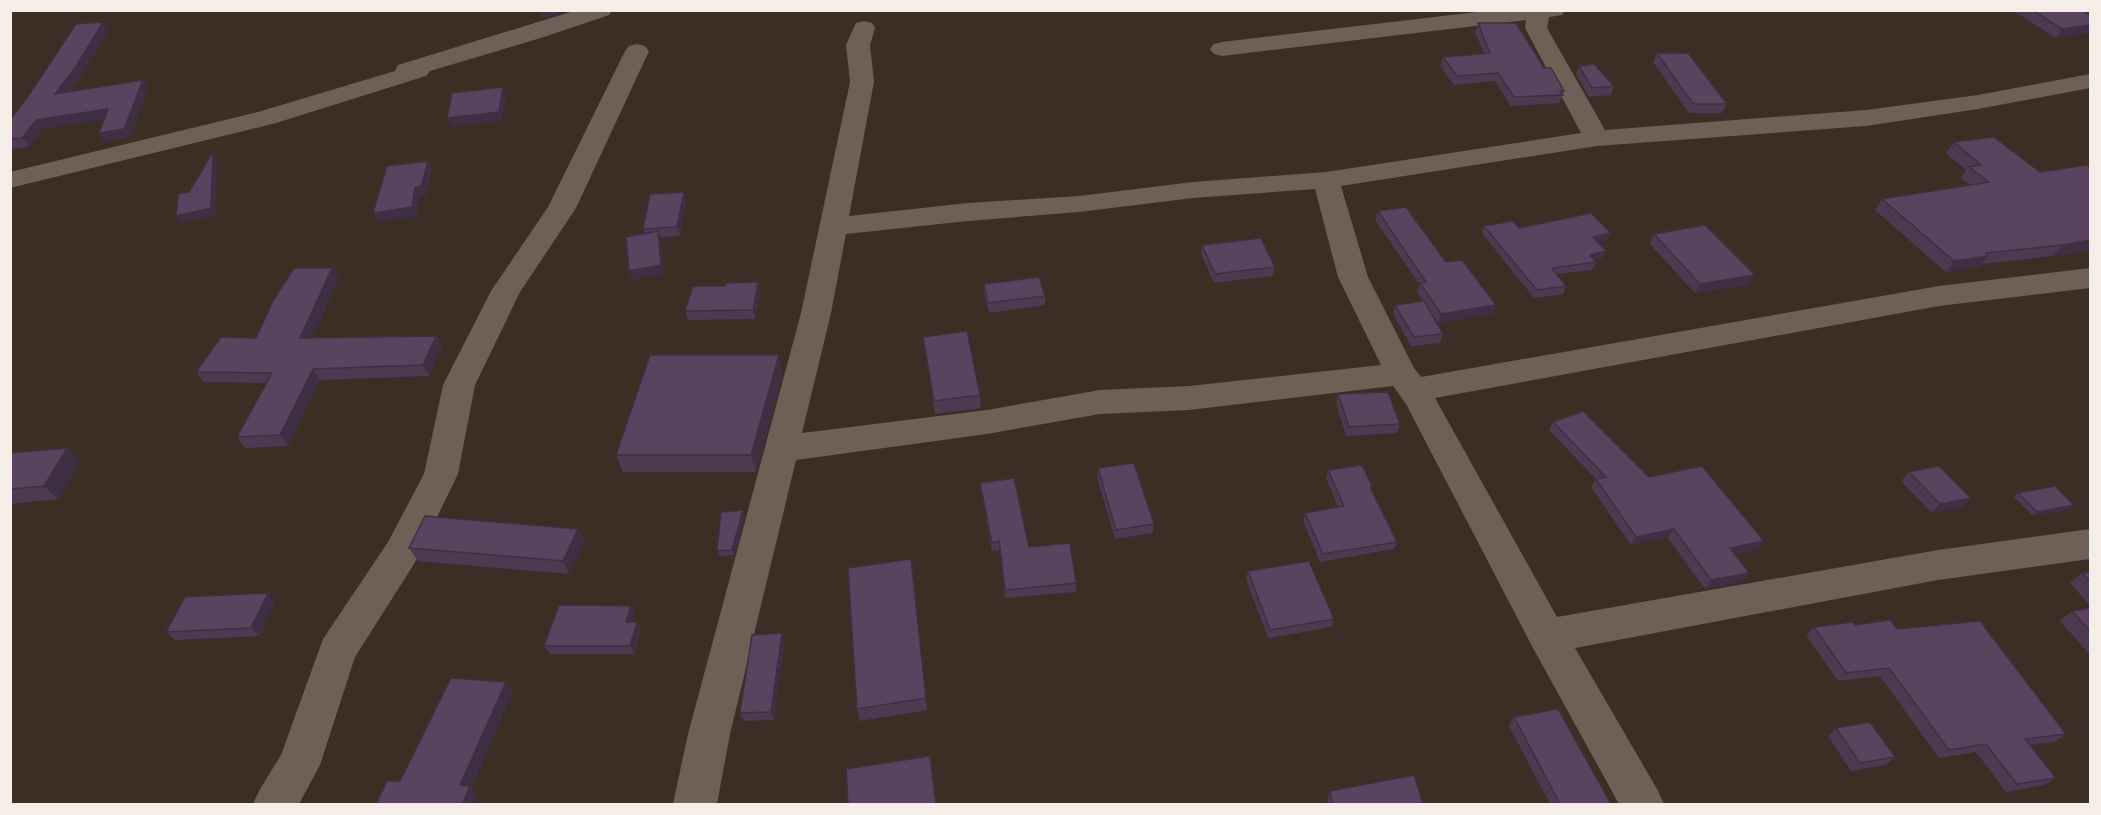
<svg xmlns="http://www.w3.org/2000/svg" width="2101" height="815" font-family="'Golos Text',sans-serif">
<style>
.lines{fill:none;stroke-linecap:round;stroke-linejoin:round}
.minor{fill:#6e6056;fill-rule:evenodd}
.wall{fill:#4d3a51}
.shaded-wall{fill:#3f2f42}
.building{fill:#5a435e;stroke:#3f2f42;stroke-width:1.5}
</style>
<rect width="100%" height="100%" fill="#3a2e25"/>
<g class="lines">
<g class="minor">
<polygon points="577,10 612,10 609,15 544,37 430,71 426,76 276,123 10,188 10,172 258,112 395,71 398,65"/>
<path d="M1494 10H1565L1562 15 1549 17 1547 28 1605 130 1866 110 1978 95 2090 74V88L1978 109 1866 126 1597 146 1341 186 1368 277 1414 368 1421 377 1939 286 2090 268V288L1939 306 1435 398 1557 617 1938 550 2090 529V559L1938 580 1575 648 1657 789 1664 804H1619L1533 648 1406 404 1393 386 1189 410 1100 414 987 434 796 460 730 734 717 804H673L688 734 801 313 850 82 846 45 856 23 864 21 872 23 875 28 870 45 874 82 849 216 968 203 1079 196 1193 182 1326 172 1581 133 1525 28 1526 20 1222 56 1214 54 1210 49 1214 44 1222 42ZM1315 189 1338 277 1381 365 1189 386 1100 390 987 410 802 433 831 313 846 234 968 221 1079 212 1193 198Z"/>
<polygon points="637,44 645,46 649,51 576,208 520,292 475,385 458,474 414,564 355,657 320,765 299,804 253,804 260,789 281,755 323,639 388,542 424,474 443,385 491,291 548,207 625,51 629,46"/>
</g>
</g>
<g class="wall">
<polygon points="2012,10 2082,10 2056,38"/>
<polygon points="1478,23 1544,68 1564,91 1559,103 1511,106 1495,81 1454,85 1440,66 1443,57 1484,53 1475,32"/>
<polygon points="108,30 83,73 69,92 143,80 148,89 130,137 105,142 99,133 104,119 43,128 29,147 10,149 10,120"/>
<polygon points="1657,53 1727,104 1722,113 1689,113 1653,62"/>
<polygon points="1579,66 1614,86 1611,95 1589,97 1576,74"/>
<polygon points="1954,142 2040,172 2091,168 2091,250 2053,256 1982,264 1980,267 1946,272 1875,210 1882,199 1970,185 1961,178 1966,170 1946,153"/>
<polygon points="686,201 680,236 660,237 664,274 632,280 645,234 643,229"/>
<polygon points="1378,211 1446,262 1496,305 1492,314 1438,323 1426,305 1443,334 1440,343 1411,346 1393,314 1395,305 1423,301 1417,292 1420,285 1375,220"/>
<polygon points="1484,226 1519,228 1607,240 1598,242 1603,259 1594,260 1596,262 1592,270 1557,274 1566,286 1563,294 1534,298 1482,233"/>
<polygon points="1654,234 1749,284 1695,293 1649,243"/>
<polygon points="1202,245 1275,267 1273,276 1214,283 1201,254"/>
<polygon points="332,268 339,278 312,338 436,336 442,347 429,376 320,380 288,446 245,448 237,437 267,383 204,382 196,372 256,338"/>
<polygon points="984,284 1045,296 1045,305 989,313 984,293"/>
<polygon points="760,291 755,319 688,320 685,311"/>
<polygon points="923,337 980,395 981,408 935,414"/>
<polygon points="783,372 756,472 623,472 616,455"/>
<polygon points="1338,394 1400,424 1397,433 1346,436 1336,403"/>
<polygon points="1553,422 1649,477 1764,541 1757,549 1735,554 1749,573 1743,581 1705,589 1668,538 1631,545 1591,487 1596,479 1549,430"/>
<polygon points="67,448 80,461 58,499 10,504 10,453"/>
<polygon points="1098,468 1154,524 1153,533 1115,539 1097,477"/>
<polygon points="1328,470 1372,486 1371,490 1397,542 1394,549 1320,562 1303,521 1305,513 1338,507 1326,478"/>
<polygon points="1909,472 1963,507 1932,513 1901,481"/>
<polygon points="980,483 1029,547 1076,583 1076,592 1005,598 1000,550 992,551 981,492"/>
<polygon points="2018,493 2069,509 2033,516 2014,497"/>
<polygon points="745,515 734,555 719,556 717,551"/>
<polygon points="585,542 569,574 418,561 409,548"/>
<polygon points="1248,571 1334,619 1331,627 1268,638 1246,579"/>
<polygon points="913,572 927,710 860,721 857,709"/>
<polygon points="2091,572 2091,607 2070,583 2082,573"/>
<polygon points="275,602 259,636 175,640 166,632"/>
<polygon points="631,606 635,614 633,622 641,630 634,654 550,654 544,646"/>
<polygon points="2091,608 2091,656 2060,621 2072,611"/>
<polygon points="1855,625 1897,629 2066,734 2055,742 2030,745 2056,778 2044,785 2006,792 1976,752 1939,758 1880,676 1838,681 1806,635 1814,627"/>
<polygon points="782,633 784,642 774,720 744,721 740,713"/>
<polygon points="1514,717 1611,804 1550,804 1509,726"/>
<polygon points="1836,728 1895,757 1885,765 1851,771 1828,736"/>
<polygon points="1330,791 1423,804 1328,804 1327,799"/>
</g>
<g class="shaded-wall">
<polygon points="539,10 572,10 542,18"/>
<polygon points="103,22 108,30 83,73 61,103 55,94"/>
<polygon points="2091,25 2091,33 2056,38 2062,29"/>
<polygon points="143,80 148,89 130,137 105,142 99,133"/>
<polygon points="503,87 506,96 502,120 451,127 447,118"/>
<polygon points="108,109 114,118 43,128 29,147 22,138 36,120"/>
<polygon points="213,152 217,159 216,215 181,223 176,216"/>
<polygon points="428,161 432,170 426,196 420,196 417,216 378,222 373,213 415,187"/>
<polygon points="684,192 686,201 680,236 677,227"/>
<polygon points="658,231 661,241 664,274 632,280 629,271"/>
<polygon points="1611,233 1607,240 1589,244 1593,237"/>
<polygon points="2091,240 2091,250 2053,256 2062,245"/>
<polygon points="1606,251 1603,259 1587,262 1590,255"/>
<polygon points="1988,256 1980,267 1946,272 1954,261"/>
<polygon points="332,268 339,278 307,349 300,338"/>
<polygon points="1755,275 1749,284 1695,293 1700,284"/>
<polygon points="758,282 760,291 755,319 753,310"/>
<polygon points="1496,305 1492,314 1438,323 1441,314"/>
<polygon points="436,336 442,347 429,376 423,365"/>
<polygon points="779,355 783,372 756,472 751,455"/>
<polygon points="313,369 320,380 288,446 280,435"/>
<polygon points="67,448 80,461 58,499 44,486"/>
<polygon points="1971,498 1963,507 1932,513 1940,504"/>
<polygon points="2074,505 2069,509 2033,516 2037,512"/>
<polygon points="743,510 745,515 734,555 732,550"/>
<polygon points="578,529 585,542 569,574 563,561"/>
<polygon points="1674,529 1668,538 1631,545 1636,537"/>
<polygon points="1764,541 1757,549 1724,557 1730,548"/>
<polygon points="911,559 913,572 927,710 926,698"/>
<polygon points="1749,573 1743,581 1705,589 1711,580"/>
<polygon points="268,593 275,602 259,636 251,628"/>
<polygon points="631,606 635,614 630,631 626,622"/>
<polygon points="637,622 641,630 634,654 630,646"/>
<polygon points="782,633 784,642 774,720 771,712"/>
<polygon points="506,682 513,692 472,788 478,796 474,804 462,804 460,785"/>
</g>
<g class="building">
<polygon points="2032,10 2082,10 2091,16 2091,25 2062,29"/>
<polygon points="103,22 77,65 55,94 143,80 124,129 99,133 108,109 36,120 22,138 10,139 10,120 29,95 76,24"/>
<polygon points="1478,23 1516,23 1544,68 1551,68 1564,91 1560,91 1563,95 1514,97 1498,73 1457,76 1443,57 1490,53"/>
<polygon points="1657,53 1688,53 1727,104 1693,104"/>
<polygon points="1594,64 1614,86 1592,88 1579,66"/>
<polygon points="503,87 499,112 447,118 452,93"/>
<polygon points="1994,137 2040,172 2087,165 2091,168 2091,240 2062,245 1986,253 1988,256 1954,261 1882,199 1989,182 1969,167 1981,165 1954,142"/>
<polygon points="213,152 211,208 176,216 178,194 189,192"/>
<polygon points="428,161 421,187 415,187 412,207 373,213 387,166"/>
<polygon points="684,192 677,227 643,229 650,194"/>
<polygon points="1406,207 1446,262 1462,260 1496,305 1441,314 1420,283 1426,282 1378,211"/>
<polygon points="1591,213 1611,233 1593,237 1606,251 1590,255 1596,262 1552,268 1566,286 1537,290 1484,226 1513,221 1519,228"/>
<polygon points="1705,225 1755,275 1700,284 1654,234"/>
<polygon points="658,231 661,265 629,271 626,237"/>
<polygon points="1261,238 1275,267 1215,274 1202,245"/>
<polygon points="294,268 332,268 300,338 436,336 423,365 313,369 280,435 237,437 272,373 196,372 221,337 256,338 273,301"/>
<polygon points="1039,277 1045,296 988,303 984,284"/>
<polygon points="758,282 753,310 685,311 693,286 725,286 726,283"/>
<polygon points="1424,301 1443,334 1414,337 1395,305"/>
<polygon points="967,331 980,395 934,401 923,337"/>
<polygon points="650,355 779,355 751,455 616,455"/>
<polygon points="1388,392 1400,424 1349,427 1338,394"/>
<polygon points="1583,411 1649,477 1702,466 1764,541 1730,548 1749,573 1711,580 1674,529 1636,537 1596,479 1606,477 1553,422"/>
<polygon points="67,448 44,486 10,489 10,453"/>
<polygon points="1134,463 1154,524 1116,530 1098,468"/>
<polygon points="1362,465 1372,486 1370,487 1397,542 1323,554 1305,513 1344,506 1328,470"/>
<polygon points="1939,466 1971,498 1940,504 1909,472"/>
<polygon points="1014,478 1029,547 1070,543 1076,583 1005,590 999,541 992,543 980,483"/>
<polygon points="2055,486 2074,505 2037,512 2018,493"/>
<polygon points="743,510 732,550 717,551 721,512"/>
<polygon points="425,516 578,529 563,561 409,548"/>
<polygon points="911,559 926,698 857,709 848,568"/>
<polygon points="1309,561 1334,619 1270,630 1248,571"/>
<polygon points="2091,572 2091,583 2082,573"/>
<polygon points="268,593 251,628 166,632 185,597"/>
<polygon points="559,605 631,606 626,622 637,622 630,646 544,646"/>
<polygon points="2091,608 2091,632 2072,611"/>
<polygon points="1890,620 1897,629 1980,621 2066,734 2025,739 2056,778 2017,784 1986,744 1949,750 1889,668 1846,673 1814,627 1853,622 1855,625"/>
<polygon points="782,633 771,712 740,713 752,635"/>
<polygon points="451,678 506,682 460,785 470,786 462,804 376,804 387,781 400,781"/>
<polygon points="1558,709 1611,804 1560,804 1514,717"/>
<polygon points="1870,722 1895,757 1860,763 1836,728"/>
<polygon points="930,756 936,804 848,804 846,769"/>
<polygon points="1414,775 1423,804 1332,804 1330,791"/>
</g>
<rect width="2101" height="815" fill="none" stroke="#f5ede7" stroke-width="24"/>
</svg>
